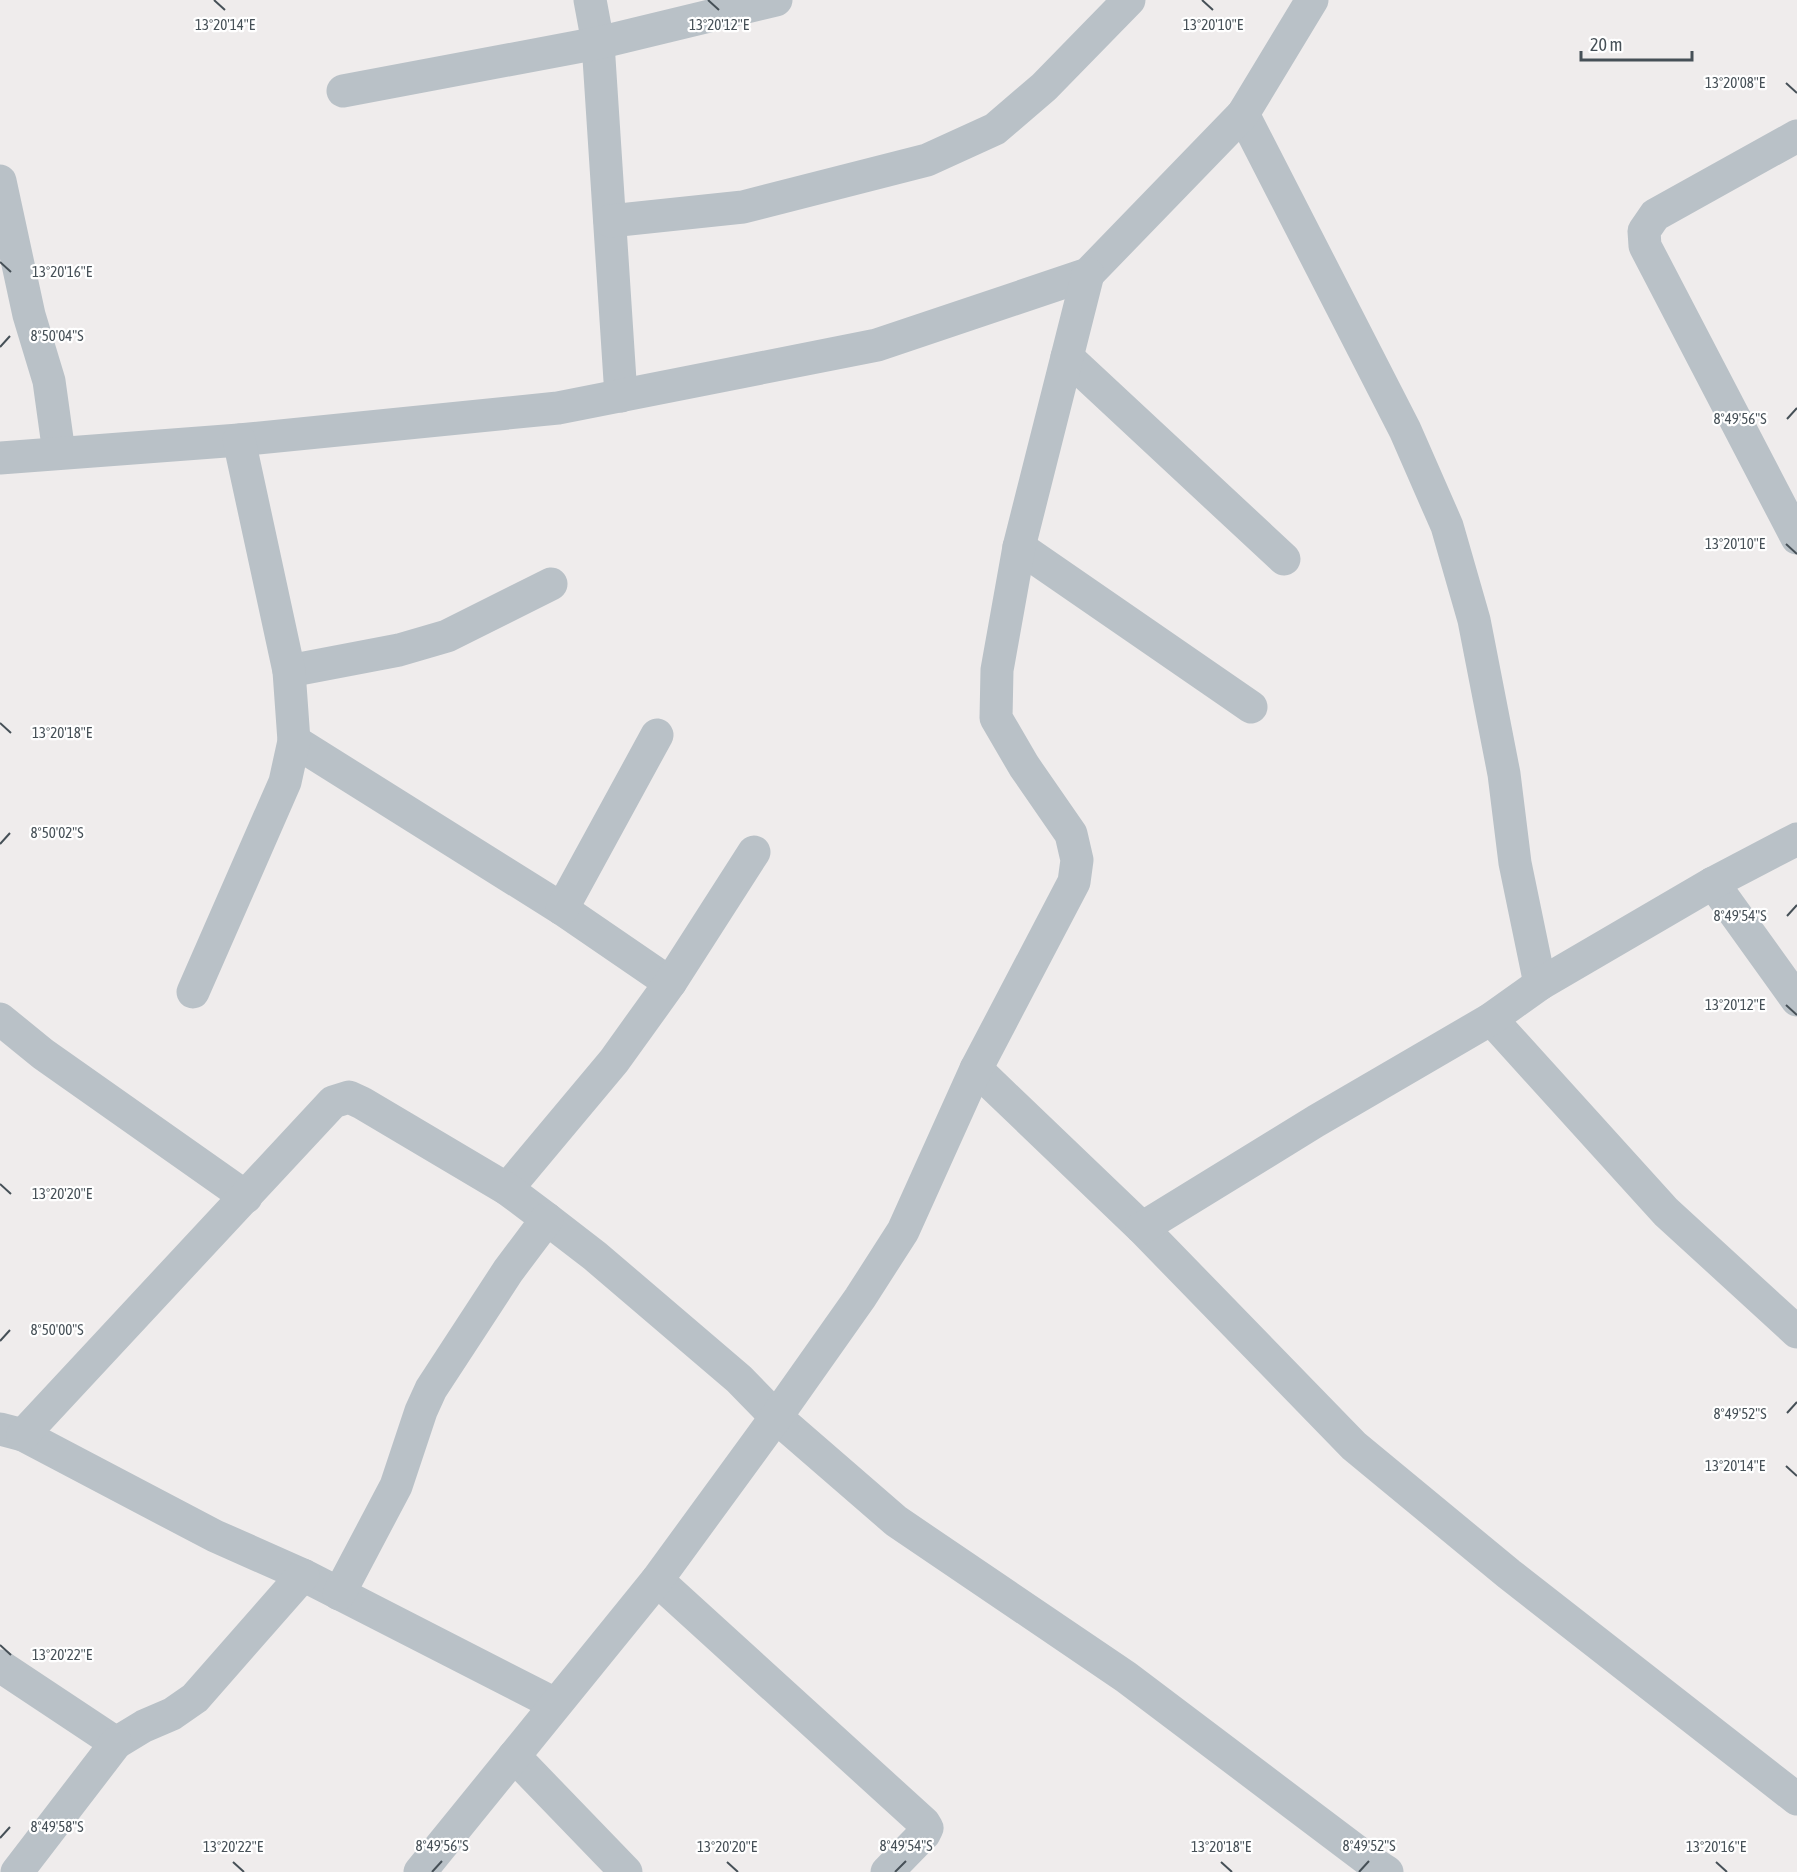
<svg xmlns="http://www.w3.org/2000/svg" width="1797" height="1872" font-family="'Asap Condensed',sans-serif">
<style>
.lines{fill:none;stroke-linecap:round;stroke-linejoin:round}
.street{stroke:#b9c1c7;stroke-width:33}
.ticks{fill:none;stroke:#465057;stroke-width:2}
.ticks-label{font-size:15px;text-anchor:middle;fill:#465057;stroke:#fff;stroke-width:4.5;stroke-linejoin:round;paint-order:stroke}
</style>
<rect width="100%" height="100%" fill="#efecec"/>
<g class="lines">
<g class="street">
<polyline points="590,0 598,43 621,396"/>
<polyline points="343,91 598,43 776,0"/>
<polyline points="1243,114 1405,430 1447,526 1474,620 1504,774 1515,863 1540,984"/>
<polyline points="1797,136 1655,215 1644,231 1645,246 1797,538"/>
<polyline points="0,181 29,315 49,381 59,453"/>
<polyline points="610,221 743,207 927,160 995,129 1044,87 1129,0"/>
<polyline points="1067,357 1284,559"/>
<polyline points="0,458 239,440 558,408 877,345 1088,274 1243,114 1312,0"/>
<polyline points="1019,547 1251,707"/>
<polyline points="289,671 399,650 447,636 551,584"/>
<polyline points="294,741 562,909 670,983"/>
<polyline points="1713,883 1797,1000"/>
<polyline points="562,909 657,735"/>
<polyline points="193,992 285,782 294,741 289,671 239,440"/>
<polyline points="0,1019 43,1054 246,1197"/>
<polyline points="1491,1019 1666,1212 1797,1332"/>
<polyline points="976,1069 1142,1228 1354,1446 1509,1574 1797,1799"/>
<polyline points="507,1189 614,1061 670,983 754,852"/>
<polyline points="1142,1228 1316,1121 1491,1019 1540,984 1713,883 1797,839"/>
<polyline points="0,1429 23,1435 215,1536 303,1575 555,1704"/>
<polyline points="23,1435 333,1102 349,1097 362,1103 507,1189 547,1219 595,1256 739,1379 776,1417 896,1521 1126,1677 1367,1859 1387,1872"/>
<polyline points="657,1580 924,1823 927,1828 924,1834 887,1872"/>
<polyline points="339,1594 396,1486 421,1411 431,1389 508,1271 547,1219"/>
<polyline points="0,1666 116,1743 144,1726 172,1714 195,1698 303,1575"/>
<polyline points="514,1756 626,1872"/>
<polyline points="17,1872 116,1743"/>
<polyline points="420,1872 657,1580 776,1417 860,1298 903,1231 976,1069 1074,882 1077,860 1071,834 1024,766 996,718 997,670 1019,547 1088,274"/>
</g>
</g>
<path class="ticks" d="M214 0 225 10M708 0 719 10M1202 0 1213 10M1786 83 1797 93M0 262 11 272M0 347 10 336M1787 419 1797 408M1786 544 1797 554M0 723 11 733M0 844 10 833M1787 916 1797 905M1786 1005 1797 1015M0 1184 11 1194M0 1341 10 1330M1787 1413 1797 1402M1786 1466 1797 1476M0 1645 11 1655M0 1838 10 1827M233 1862 244 1872M727 1862 738 1872M1221 1862 1232 1872M1716 1862 1727 1872M432 1872 442 1861M895 1872 906 1861M1359 1872 1369 1861"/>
<g class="ticks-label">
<text x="225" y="30">13°20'14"E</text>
<text x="719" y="30">13°20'12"E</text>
<text x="1213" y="30">13°20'10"E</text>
<text x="1735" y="88">13°20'08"E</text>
<text x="62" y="277">13°20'16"E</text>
<text x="57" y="341">8°50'04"S</text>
<text x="1740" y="424">8°49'56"S</text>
<text x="1735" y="549">13°20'10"E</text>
<text x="62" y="738">13°20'18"E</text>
<text x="57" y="838">8°50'02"S</text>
<text x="1740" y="921">8°49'54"S</text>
<text x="1735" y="1010">13°20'12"E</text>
<text x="62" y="1199">13°20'20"E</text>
<text x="57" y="1335">8°50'00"S</text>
<text x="1740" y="1419">8°49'52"S</text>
<text x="1735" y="1471">13°20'14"E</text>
<text x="62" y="1660">13°20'22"E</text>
<text x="57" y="1832">8°49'58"S</text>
<text x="442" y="1851">8°49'56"S</text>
<text x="906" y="1851">8°49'54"S</text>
<text x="1369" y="1851">8°49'52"S</text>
<text x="233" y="1852">13°20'22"E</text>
<text x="727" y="1852">13°20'20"E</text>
<text x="1221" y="1852">13°20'18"E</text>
<text x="1716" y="1852">13°20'16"E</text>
</g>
<path d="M1581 51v9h111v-9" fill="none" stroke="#465057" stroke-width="3"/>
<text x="1590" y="51" font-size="18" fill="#465057" stroke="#ffffff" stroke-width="4.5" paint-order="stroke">20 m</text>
</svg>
